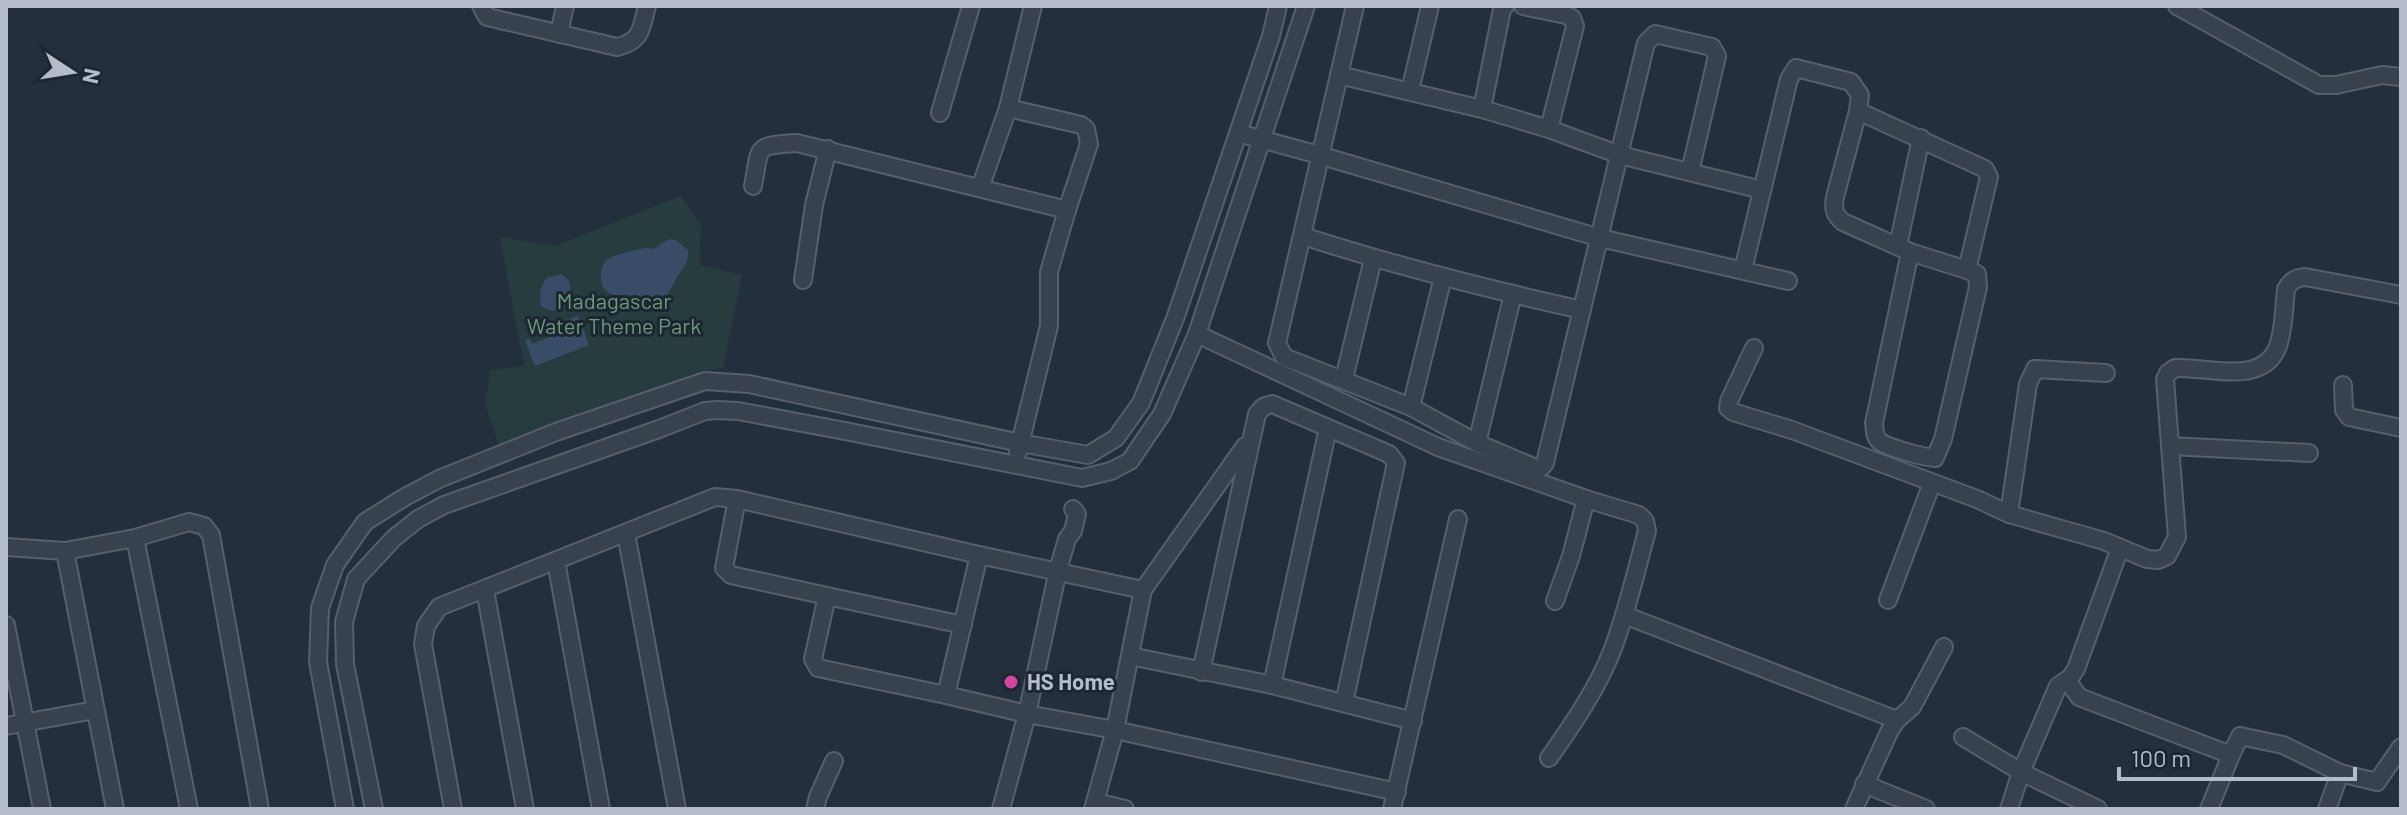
<svg xmlns="http://www.w3.org/2000/svg" width="2407" height="815" font-family="Barlow,sans-serif">
<style>
.green{fill:#263c3f}
.water{fill:#394c67}
.lines{fill:none;stroke-linecap:round;stroke-linejoin:round}
.minor-casing{stroke:#565f6c;stroke-width:20}
.minor{stroke:#38414e;stroke-width:16}
.hotel-dot{fill:#d1479c;stroke:#1d2633;stroke-width:3}
.labels{text-anchor:middle;stroke-width:6;stroke-linejoin:round;paint-order:stroke}
.park-label{font-size:22px;fill:#6b9a76;stroke:#1d2633}
.poi-label{font-size:22px;font-weight:bold;fill:#b4bcc9;stroke:#1d2633;text-anchor:start}
</style>
<rect width="100%" height="100%" fill="#242f3e"/>
<polygon class="green" points="681,196 701,225 700,265 742,275 723,368 700,371 500,449 485,404 490,370 524,366 500,237 555,246"/>
<g class="water">
<path d="M669 239 676 240 688 250C689 264 683 267 677 277 669 292 663 309 640 301 636 299 633 296 629 295 622 294 617 297 611 294 599 289 598 270 606 261 611 255 639 248 647 248 649 248 651 249 653 249 658 247 665 241 669 239Z"/>
<path d="M561 274 569 280C574 300 563 320 541 306L540 291 546 278Z"/>
<polygon points="578,316 589,345 535,366 525,340 530,339 532,344 572,328 569,319"/>
</g>
<g class="lines">
<g class="minor-casing">
<g id="minor">
<path d="M481 6 487 17 617 47C642 41 641 29 647 6"/>
<polyline points="1355,6 1277,343 1284,357 1411,407 1477,443 1536,468 1542,467 1545,463 1646,43 1655,34 1712,47 1717,56 1690,172"/>
<polyline points="1523,6 1566,15 1572,18 1575,26 1549,129"/>
<polyline points="2177,6 2319,85 2336,85 2382,75 2401,77"/>
<polyline points="559,34 565,6"/>
<polyline points="1339,75 1482,109 1549,129 1620,155 1762,190"/>
<polyline points="1410,91 1430,6"/>
<polyline points="1008,108 1081,125 1086,129 1089,144 1067,210"/>
<polyline points="1482,109 1502,9 1505,6"/>
<polyline points="940,113 971,6"/>
<polyline points="1238,133 1319,155 1600,238 1788,281"/>
<path d="M753 186C761 145 753 146 797 143L1067 210 1049 272V326L1018 452"/>
<polyline points="980,188 1008,108 1033,6"/>
<path d="M1303 236C1395 266 1488 289 1582 310"/>
<polyline points="1898,246 1921,138"/>
<path d="M1910 252 1874 423C1875 429 1874 436 1879 441 1888 448 1923 457 1935 458L1943 439 1978 287 1977 274 1967 270"/>
<path d="M1743 270 1789 79 1796 68 1851 82 1860 95 1858 111 1835 197C1833 209 1834 214 1843 222L1910 252 1967 270 1989 177 1985 169 1858 111"/>
<polyline points="803,280 814,205 828,149"/>
<path d="M1197 334 1438 447 1586 499 1639 515 1645 521 1647 531C1636 571 1627 612 1612 651 1597 689 1573 724 1549 758"/>
<path d="M1754 348 1729 401 1728 408 1733 412 1792 430 1977 499 2009 514 2104 541 2147 559 2158 560 2167 556 2177 537 2165 379 2168 373 2175 368C2207 366 2263 387 2278 346 2284 329 2284 308 2286 289 2291 281 2295 278 2305 277L2401 295"/>
<polyline points="1344,379 1373,259"/>
<polyline points="2343,385 2344,410 2349,417 2401,428"/>
<polyline points="1411,407 1443,277"/>
<polyline points="1477,443 1513,294"/>
<polyline points="2170,446 2309,453"/>
<polyline points="737,499 724,568 731,575 827,596 813,659 818,668 946,695 1027,714 1115,730 1397,792"/>
<polyline points="2009,514 2028,384 2035,369 2106,373"/>
<polyline points="626,533 677,809"/>
<polyline points="135,538 189,809"/>
<polyline points="6,547 65,551 135,538 189,522 204,526 211,535 260,809"/>
<polyline points="65,551 115,809"/>
<polyline points="556,561 601,809"/>
<polyline points="485,590 525,809"/>
<polyline points="827,596 963,625"/>
<polyline points="1888,600 1932,483"/>
<polyline points="1555,601 1571,556 1586,499"/>
<polyline points="1624,615 1897,720 1890,730 1854,809"/>
<polyline points="6,625 42,809"/>
<polyline points="1130,656 1272,685 1413,721"/>
<polyline points="1201,672 1257,414 1263,407 1272,404 1389,454 1396,463 1344,703"/>
<polyline points="2067,680 2079,697 2231,755 2240,736 2283,745 2340,773 2377,782 2401,747"/>
<polyline points="1272,685 1328,428"/>
<polyline points="946,695 979,555"/>
<polyline points="1897,720 1912,707 1944,647"/>
<polyline points="6,726 95,710"/>
<polyline points="1963,737 2021,772 2098,809"/>
<polyline points="1864,784 1926,809"/>
<polyline points="1096,802 1125,809"/>
<polyline points="345,809 318,662 320,608 335,565 365,522 405,497 439,479 556,432 705,381 749,384 1020,443 1088,455 1116,438 1141,403 1176,316 1271,36 1278,6"/>
<polyline points="374,809 345,664 344,622 356,579 394,538 418,519 444,505 659,429 705,411 718,410 738,411 845,431 1082,478 1111,471 1130,461 1162,414 1197,334 1306,6"/>
<polyline points="453,809 423,644 426,626 439,607 715,497 737,499 979,555 1143,590"/>
<polyline points="815,809 818,797 834,761"/>
<polyline points="1001,809 1027,714 1058,570 1067,539 1073,531 1077,514 1073,509"/>
<polyline points="1093,809 1115,730 1143,590 1245,446"/>
<polyline points="1392,809 1458,519"/>
<polyline points="2009,809 2021,772 2058,686 2070,678 2076,669 2120,548"/>
<polyline points="2209,809 2231,755"/>
<polyline points="2327,809 2340,773"/>
</g>
</g>
<use href="#minor" class="minor"/>
</g>
<circle class="hotel-dot" cx="1011" cy="682" r="8"/>
<g class="labels">
<g class="park-label">
<text x="614" y="309">Madagascar<tspan x="614" dy="25">Water Theme Park</tspan></text>
</g>
<g class="poi-label">
<text x="1027" y="690">HS Home</text>
</g>
</g>
<rect width="2407" height="815" fill="none" stroke="#b4bcc9" stroke-width="16"/>
<g transform="translate(72 72) rotate(102)" stroke="#1d2633" stroke-width="6" paint-order="stroke">
<path d="M0-6L14 30L0 20L-14 30Z" fill="#b4bcc9"/>
<text y="-12" font-size="22" font-weight="bold" text-anchor="middle" fill="#b4bcc9">N</text>
</g>
<path d="M2119 767v12h236v-12" fill="none" stroke="#b4bcc9" stroke-width="4"/>
<text x="2131" y="767" font-size="24" fill="#b4bcc9" stroke="#1d2633" stroke-width="6" paint-order="stroke">100 m</text>
</svg>
